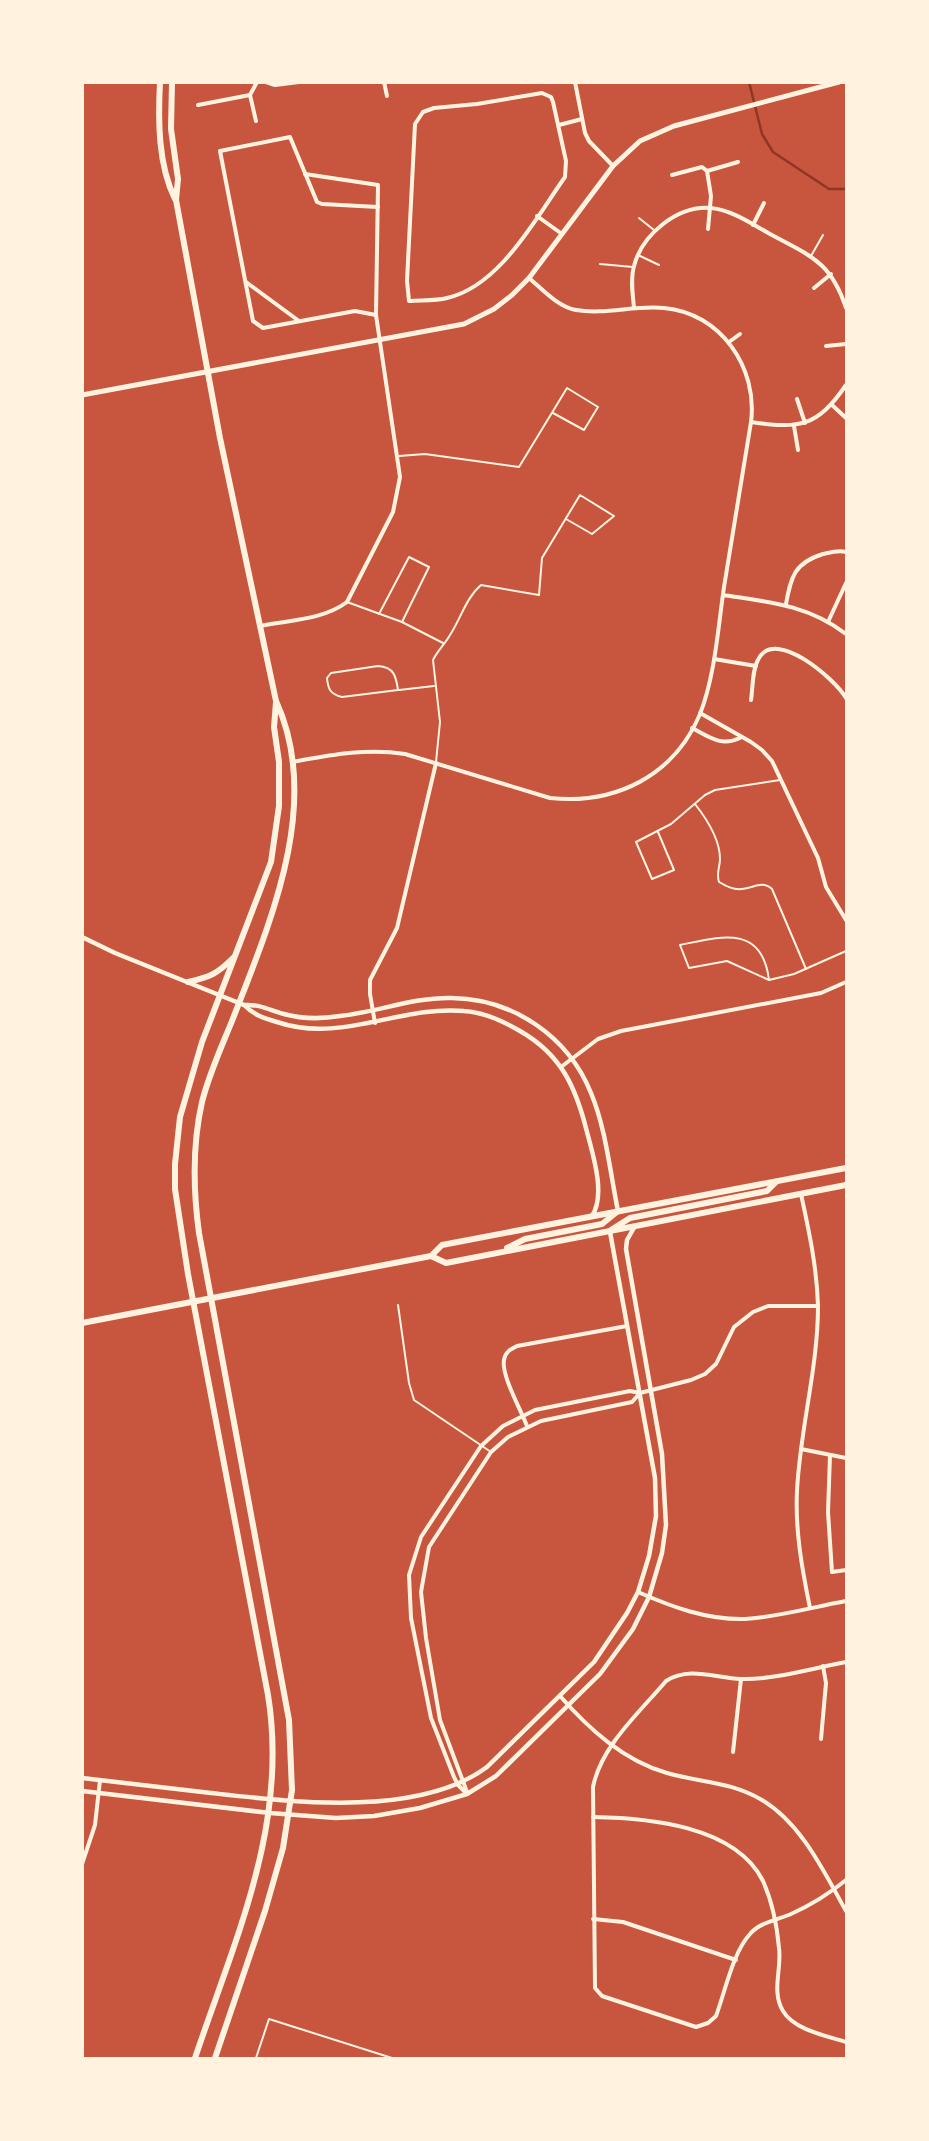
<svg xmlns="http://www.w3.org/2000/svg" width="929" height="2141" font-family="'Noto Sans',sans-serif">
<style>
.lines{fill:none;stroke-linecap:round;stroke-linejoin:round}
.stream{stroke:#8f3625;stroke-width:2.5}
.service{stroke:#fff3e0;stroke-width:2}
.minor{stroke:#fff3e0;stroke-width:4}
.tertiary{stroke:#fff3e0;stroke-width:4.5}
.secondary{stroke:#fff3e0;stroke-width:5}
.trunk{stroke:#fff3e0;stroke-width:6}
</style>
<rect width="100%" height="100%" fill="#c8553d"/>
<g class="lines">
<polyline class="stream" points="749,82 762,134 773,152 829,189 846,189"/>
<g class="service">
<polyline points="639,218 654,230"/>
<polyline points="638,255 659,265"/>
<polyline points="811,256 823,235"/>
<polyline points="600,264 633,267"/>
<polyline points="399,456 425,454 519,467 567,388 598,407 584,430 553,413"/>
<polyline points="347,602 402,622 443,643"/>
<polyline points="379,614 409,557 429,567 402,622"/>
<path d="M378 666C394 667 396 676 398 690L342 697C330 694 328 689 327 678L331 673Z"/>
<polyline points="399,690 434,686"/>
<path d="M436 762 440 722 433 660C438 650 445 644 450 635 461 618 466 598 481 585L539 595 542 558 580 495 614 516 592 534 566 519"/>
<path d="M695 804C706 818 720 840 720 859 720 867 716 873 719 882 726 886 733 890 742 889 754 888 762 880 772 889L806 969"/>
<polyline points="658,832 674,870 652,879 636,842 671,824 705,795 715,790 780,780"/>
<path d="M769 980C762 923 719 937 680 945L689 968 727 961 769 980 794 974 846 951"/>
<polyline points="398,1305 409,1383 414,1400 491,1452"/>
<polyline points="256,2058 269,2019 392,2058"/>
</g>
<g class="minor">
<polyline points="266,82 275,85 299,82"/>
<polyline points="384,82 387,96"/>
<polyline points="575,82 585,133 589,141 613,166"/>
<path d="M542 93 551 97 553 102 566 161 565 177C535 219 500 286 447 298 435 301 421 300 409 301L407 281 415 124 423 112 434 108 477 104Z"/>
<polyline points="198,105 250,95"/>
<polyline points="256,121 250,95 257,82"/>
<polyline points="559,125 582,119"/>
<polyline points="707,171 738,162"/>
<polyline points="672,175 702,167 707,171 711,196 708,229"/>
<polyline points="537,216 562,234"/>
<polyline points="753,225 764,203"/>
<polyline points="246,282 299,321"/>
<polyline points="814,288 831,274"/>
<path d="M634 308C633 295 630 280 634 266 642 235 677 205 711 208 732 210 752 224 770 234 811 256 831 262 846 308"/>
<polyline points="376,315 355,311 263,328 253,321 220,151 290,137 317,202 322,204 378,207"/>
<polyline points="729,342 740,334"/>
<polyline points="826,346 846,344"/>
<polyline points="797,399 805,423"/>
<polyline points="832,405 846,418"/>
<path d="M751 422C800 429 817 427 846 385"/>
<polyline points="794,426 798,450"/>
<path d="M723 595C769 602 808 605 846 634"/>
<path d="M786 604C791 577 794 563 823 554 832 552 838 550 846 552"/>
<polyline points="828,622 846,583"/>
<path d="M260 626C289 620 323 620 347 602L393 512 400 477 376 315 378 185 305 174"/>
<polyline points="714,659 756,666"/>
<path d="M751 700C753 687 752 669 759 658 776 628 835 679 846 698"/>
<polyline points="700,713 751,742 762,750 772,761 818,858 826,887 846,920"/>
<path d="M692 728C709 737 721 747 740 738"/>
<path d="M292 762C331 755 366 748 405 754L550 798C615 805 674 776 700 714 715 676 718 628 724 587 733 532 742 477 751 422 758 368 721 313 664 308 635 305 605 315 576 310 558 307 542 289 529 278"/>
<polyline points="375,1023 370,994 370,980 397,928 436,763"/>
<polyline points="561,1067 598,1039 621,1031 821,993 846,982"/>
<path d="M801 1194C809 1231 817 1268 818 1306 818 1368 800 1429 797 1491 795 1530 802 1569 810 1608"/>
<path d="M527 1426C521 1410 501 1375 504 1360 505 1352 511 1349 517 1346L627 1326"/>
<polyline points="801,1449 846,1458"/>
<polyline points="830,1455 828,1512 832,1572 846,1570"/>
<path d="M638 1592C672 1607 707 1620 745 1619 778 1617 813 1607 846 1601"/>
<path d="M846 1662C814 1668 774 1680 741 1679 715 1678 689 1666 666 1681 640 1712 601 1746 593 1787L595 1988 602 1996 696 2027 708 2023 716 2016C725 1992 733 1952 750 1934 760 1922 777 1920 791 1914 811 1905 830 1893 846 1880"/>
<path d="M560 1696C589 1729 624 1761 667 1773 702 1783 729 1781 762 1800 802 1824 824 1872 846 1911"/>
<polyline points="821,1739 826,1683 823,1666"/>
<polyline points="733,1752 741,1679"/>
<polyline points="467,1792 440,1720 426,1638 421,1592 429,1547 491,1452 508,1437 541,1421 632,1402 640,1393"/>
<polyline points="467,1794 458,1785 454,1777 431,1718 411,1618 409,1575 421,1537 481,1446 503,1426 535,1410 630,1391 640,1393 691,1380 705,1374 716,1364 734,1327 753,1312 768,1306 818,1306"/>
<path d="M593 1817C647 1818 735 1825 763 1881 772 1901 777 1926 779 1948 782 1969 771 1991 783 2011 794 2030 827 2036 846 2042"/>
<polyline points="82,1864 95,1825 100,1780"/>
<polyline points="593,1919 623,1922 736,1960"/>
</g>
<g class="tertiary">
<path d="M82 937 115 953 244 1005C254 1015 263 1018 277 1022 341 1044 400 1005 464 1011 484 1012 503 1021 520 1031 562 1055 576 1088 587 1132 593 1155 606 1195 592 1216"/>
<path d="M244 1005C260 1004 269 1010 284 1014 302 1019 322 1019 340 1016 378 1012 414 997 452 998 513 999 568 1036 591 1093 606 1129 610 1172 618 1211"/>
<path d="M82 1778C125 1783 168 1788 211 1793 292 1802 418 1818 487 1767L594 1662 627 1613 638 1592 649 1556 656 1516 655 1478 610 1232"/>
<polyline points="82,1791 270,1813 336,1818 374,1816 420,1808 467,1794 496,1776 600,1674 633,1629 649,1597 662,1553 666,1525 662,1454 626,1249 627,1240 635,1226"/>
</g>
<polyline class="secondary" points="82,395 464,324 494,309 512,295 529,278 613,166 640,141 674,126 839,82"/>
<g class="trunk">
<path d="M160 82C158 120 158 165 175 199"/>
<path d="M172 82 171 129 178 179 176 200 220 438 276 701C323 803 270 923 232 1021 221 1048 209 1074 202 1102 192 1146 193 1189 199 1233L289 1720 292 1790 283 1848 265 1911 215 2058"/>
<path d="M188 982C210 977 217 974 233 958"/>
<polyline points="611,1230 630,1218 767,1191 776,1182"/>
<polyline points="507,1248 525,1239 602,1224 618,1211"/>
<polyline points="431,1256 446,1263 846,1185"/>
<polyline points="82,1323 431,1256 442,1245 846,1168"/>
<path d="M195 2058C235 1939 289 1824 268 1695L188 1274 175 1189V1164L180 1117 202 1042 271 862 279 806V762L274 727 276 702"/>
</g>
</g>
<rect width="929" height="2141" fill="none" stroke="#fff3e0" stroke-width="168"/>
</svg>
